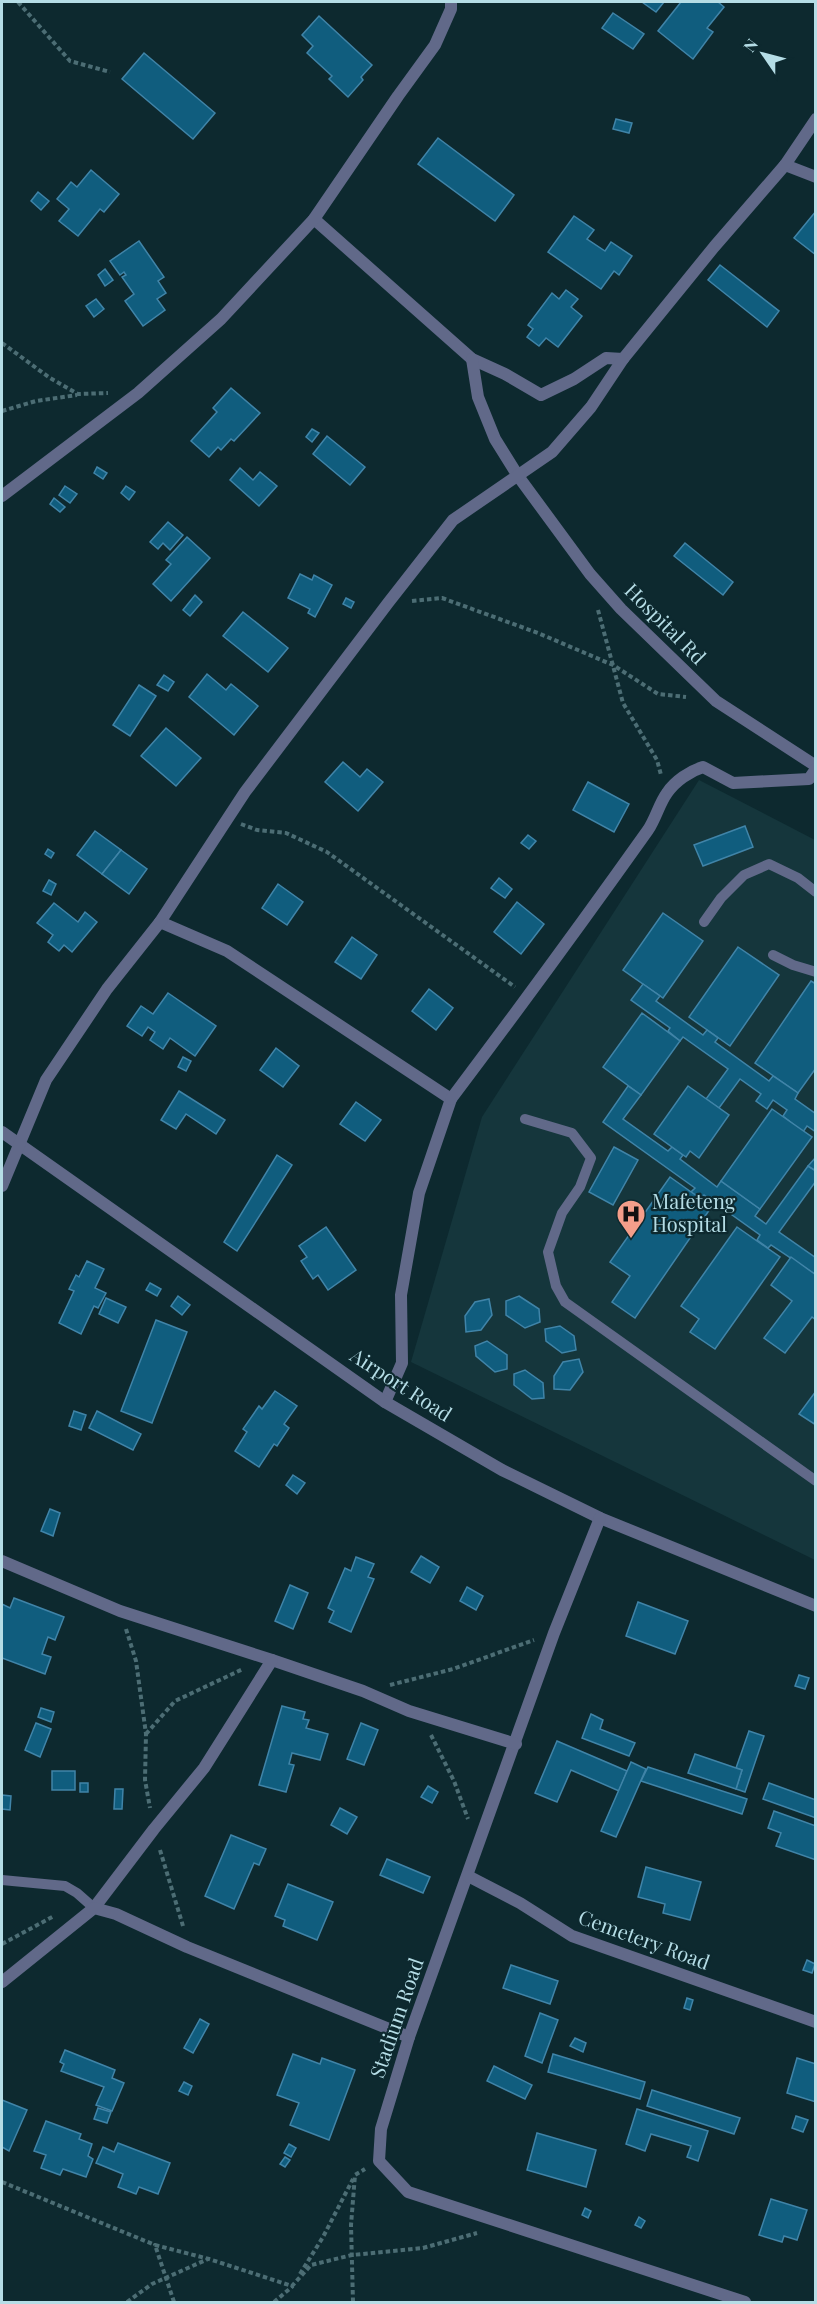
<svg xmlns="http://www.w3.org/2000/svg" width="817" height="2304" font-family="'Playfair Display',serif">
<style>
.built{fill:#15363c}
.building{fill:#105d7e;stroke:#4084a8;stroke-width:1.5}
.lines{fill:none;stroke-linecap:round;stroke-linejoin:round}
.path{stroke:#4c6d74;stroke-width:4;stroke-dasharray:4.5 3;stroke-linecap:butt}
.lane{stroke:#616989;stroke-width:10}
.street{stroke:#616989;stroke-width:12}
.labels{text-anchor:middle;stroke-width:4.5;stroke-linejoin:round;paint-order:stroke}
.street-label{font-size:20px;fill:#b5dde6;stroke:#0d292f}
.poi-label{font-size:20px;fill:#b5dde6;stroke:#0d292f;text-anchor:start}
</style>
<rect width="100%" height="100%" fill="#0d292f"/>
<polygon class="built" points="699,780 815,840 815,1560 411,1362 482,1117"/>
<g class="building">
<polygon points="642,2 664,2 656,12"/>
<polygon points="681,2 718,2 724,7 707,28 713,32 693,59 658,31"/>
<polygon points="613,13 644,34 633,49 602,28"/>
<polygon points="319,16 372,65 361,77 363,80 348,97 329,79 332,76 307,53 313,46 302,35"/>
<polygon points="144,53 215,113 193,139 122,79"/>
<polygon points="616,119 632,123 629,133 613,129"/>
<polygon points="438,138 514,195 495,221 418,164"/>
<polygon points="91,170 119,194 104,212 100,209 78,236 59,221 69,209 57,199 71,182 77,187"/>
<polygon points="38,192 49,201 41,210 31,201"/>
<polygon points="816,211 816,255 794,238"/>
<polygon points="574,216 594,230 587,239 605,251 611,242 632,256 619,275 614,271 601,289 548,252"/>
<polygon points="139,241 164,277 158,281 166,293 157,299 165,310 143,326 125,301 134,294 122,277 126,275 124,272 120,275 110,261"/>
<polygon points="720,265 779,311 767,327 708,280"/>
<polygon points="105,269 113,280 105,286 98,275"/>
<polygon points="566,290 578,299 571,307 582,316 558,347 546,338 539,346 527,337 533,329 528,325 552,293 559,299"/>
<polygon points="96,299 104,309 94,317 86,306"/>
<polygon points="231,388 260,413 234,441 231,439 221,450 218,447 209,457 191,441 217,412 213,408"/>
<polygon points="312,429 319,433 312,442 306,437"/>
<polygon points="327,436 365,467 350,485 313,454"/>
<polygon points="97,467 107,473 103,479 94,473"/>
<polygon points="240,468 253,480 260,472 277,486 259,506 230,480"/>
<polygon points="65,486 77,494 70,503 59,495"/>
<polygon points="126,486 135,492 129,500 121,493"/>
<polygon points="54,498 65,507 60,512 50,504"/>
<polygon points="168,522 183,535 170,550 163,543 158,549 150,542"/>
<polygon points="187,537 210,558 171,601 153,584 171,564 166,560"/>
<polygon points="685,543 733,582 723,595 674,556"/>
<polygon points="300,574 312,580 314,575 332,585 315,617 308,613 310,609 288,598"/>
<polygon points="195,595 202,602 190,616 183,610"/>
<polygon points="346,598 354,602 351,608 343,604"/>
<polygon points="243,612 288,648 268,672 223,636"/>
<polygon points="207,674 226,690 231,684 258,706 234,735 189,697"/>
<polygon points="164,675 174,682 168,691 157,685"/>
<polygon points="139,685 156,696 130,736 113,725"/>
<polygon points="166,728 201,758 176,786 141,756"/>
<polygon points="343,762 360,777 367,769 383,782 358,811 325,782"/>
<polygon points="588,782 629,804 614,832 573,810"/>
<polygon points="745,826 753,847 703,866 694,845"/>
<polygon points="95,831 121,850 102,874 77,855"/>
<polygon points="528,835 536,841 529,849 521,843"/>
<polygon points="48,849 54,853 51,858 45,854"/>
<polygon points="121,850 147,869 129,894 102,874"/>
<polygon points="499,878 512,889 505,898 491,888"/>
<polygon points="49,880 56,884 51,895 43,891"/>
<polygon points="278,884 303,902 287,925 262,908"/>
<polygon points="517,902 544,924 521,954 494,932"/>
<polygon points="54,903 78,922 85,912 97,922 72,952 64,945 59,951 48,942 53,935 37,923"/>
<polygon points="663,913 703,941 663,998 623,970"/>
<polygon points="352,937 377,955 361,979 335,962"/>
<polygon points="738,947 779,975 730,1046 689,1017"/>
<polygon points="811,981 816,984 816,1068 798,1093 755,1063"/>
<polygon points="643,984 660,996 656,1001 703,1035 707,1030 718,1038 715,1042 769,1081 773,1076 798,1093 795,1099 816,1114 816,1132 807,1126 803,1132 783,1116 787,1110 773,1100 767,1109 756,1101 761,1094 740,1079 719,1108 706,1099 728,1069 683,1037 680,1041 668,1031 670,1028 631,1000"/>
<polygon points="429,989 453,1008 436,1030 412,1011"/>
<polygon points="168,993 216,1026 195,1056 170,1038 163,1049 150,1040 155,1032 148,1027 142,1036 127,1026 141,1006 153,1014"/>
<polygon points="642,1013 680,1041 641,1095 603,1067"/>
<polygon points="276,1048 299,1066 283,1087 260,1070"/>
<polygon points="183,1057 191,1061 186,1071 178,1067"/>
<polygon points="628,1086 641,1095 623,1119 668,1151 672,1147 683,1155 680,1159 717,1187 721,1181 760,1209 755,1216 766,1224 808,1166 816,1171 816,1181 779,1232 816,1258 816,1275 771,1245 768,1248 757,1240 760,1235 704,1195 701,1199 691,1192 695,1188 603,1122"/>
<polygon points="688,1086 729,1115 699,1158 690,1151 686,1157 654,1134"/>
<polygon points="179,1091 225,1120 216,1134 186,1114 176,1129 161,1120"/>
<polygon points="356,1102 381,1120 365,1141 340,1124"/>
<polygon points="772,1109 812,1137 760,1209 721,1181"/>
<polygon points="614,1147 638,1160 613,1205 589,1192"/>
<polygon points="277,1155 292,1165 237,1251 224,1242"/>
<polygon points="816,1157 816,1171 808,1166"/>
<polygon points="670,1177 701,1199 710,1209 635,1318 612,1302 630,1276 610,1262"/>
<polygon points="326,1227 356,1270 328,1290 318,1275 313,1279 301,1261 307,1257 299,1246"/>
<polygon points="737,1227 780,1257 715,1349 690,1332 699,1319 681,1306"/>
<polygon points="791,1257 816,1275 816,1320 812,1317 785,1353 764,1338 792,1301 771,1285"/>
<polygon points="87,1261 104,1269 95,1288 106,1293 98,1308 94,1306 81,1334 59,1323 74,1291 69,1289 76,1275 79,1277"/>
<polygon points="150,1283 161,1289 157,1296 146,1290"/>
<polygon points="178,1296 190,1305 182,1315 171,1306"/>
<polygon points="519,1296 539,1309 540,1322 525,1328 506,1315 506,1301"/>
<polygon points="106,1298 126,1307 118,1323 99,1314"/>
<polygon points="489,1299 492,1315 481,1330 466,1332 465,1316 475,1302"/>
<polygon points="156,1320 187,1332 152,1423 121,1411"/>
<polygon points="560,1326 574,1336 576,1350 562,1353 546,1341 545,1329"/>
<polygon points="487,1341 507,1355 507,1369 495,1372 476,1356 475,1346"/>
<polygon points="579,1359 583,1372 570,1390 554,1389 554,1376 563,1362"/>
<polygon points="525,1370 543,1383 544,1398 532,1399 514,1385 514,1374"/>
<polygon points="275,1391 297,1406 284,1424 289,1428 277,1446 274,1444 259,1467 235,1451 247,1432 243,1429 259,1406 262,1409"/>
<polygon points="816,1391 816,1425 799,1414"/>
<polygon points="74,1411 86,1415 81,1430 69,1426"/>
<polygon points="97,1411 141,1434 133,1450 89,1428"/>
<polygon points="293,1475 305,1483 297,1494 286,1485"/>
<polygon points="50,1509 60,1513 53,1536 41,1531"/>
<polygon points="421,1556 439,1567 430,1583 411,1572"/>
<polygon points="356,1557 374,1564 368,1577 374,1579 351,1632 329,1622 334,1611 328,1608 345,1568 351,1571"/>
<polygon points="290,1585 308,1593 293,1629 275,1621"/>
<polygon points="467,1587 483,1596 476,1610 460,1601"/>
<polygon points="14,1598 64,1617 55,1640 48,1637 42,1654 51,1657 45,1674 2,1658 2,1604 10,1608"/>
<polygon points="638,1602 688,1621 675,1654 626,1636"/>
<polygon points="799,1675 809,1678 805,1689 795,1686"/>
<polygon points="282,1706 305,1712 303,1719 309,1720 306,1728 328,1734 320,1760 292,1753 289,1764 294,1765 286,1792 259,1785"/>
<polygon points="41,1708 54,1712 51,1722 38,1717"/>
<polygon points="591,1714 603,1720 600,1729 635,1743 629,1756 582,1738"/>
<polygon points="36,1723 51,1729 40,1757 25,1750"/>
<polygon points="361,1723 378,1730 364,1765 347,1759"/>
<polygon points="749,1731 764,1736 745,1792 736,1789 742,1770 736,1768"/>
<polygon points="557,1741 627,1771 619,1791 571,1770 557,1802 535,1793"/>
<polygon points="695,1754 742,1770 736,1789 688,1773"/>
<polygon points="631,1762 646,1769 616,1837 601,1831"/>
<polygon points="648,1767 747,1799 742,1814 641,1781"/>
<rect x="52" y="1771" width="23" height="19"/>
<rect x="80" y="1783" width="8" height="9"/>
<polygon points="769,1783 816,1800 816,1818 763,1799"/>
<polygon points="428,1786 438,1792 432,1803 421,1797"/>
<polygon points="115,1789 123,1789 122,1809 114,1809"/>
<polygon points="2,1795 11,1796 10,1810 2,1809"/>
<polygon points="340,1808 357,1817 347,1834 331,1825"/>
<polygon points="774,1811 816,1826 816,1860 776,1846 781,1833 768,1828"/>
<polygon points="231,1835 266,1849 259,1865 254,1863 234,1909 205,1896"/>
<polygon points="387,1859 430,1877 423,1893 380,1875"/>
<polygon points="646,1867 701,1882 690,1920 663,1913 665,1904 638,1897"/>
<polygon points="288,1884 333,1902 317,1940 283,1926 285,1920 275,1916"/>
<polygon points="807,1960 815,1964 812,1973 803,1970"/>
<polygon points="511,1965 558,1981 550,2004 503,1988"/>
<polygon points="687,1998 693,2000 690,2010 684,2008"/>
<polygon points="540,2013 558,2020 542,2063 525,2056"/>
<polygon points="200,2019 209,2024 193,2053 184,2048"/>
<polygon points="575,2038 586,2043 583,2052 570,2046"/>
<polygon points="65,2050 115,2070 112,2078 124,2083 112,2111 96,2105 104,2087 61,2071 64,2064 60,2062"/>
<polygon points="293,2054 320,2064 322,2058 355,2070 329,2140 290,2125 299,2103 277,2095"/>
<polygon points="553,2054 645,2082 640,2099 548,2072"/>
<polygon points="797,2058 816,2064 816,2102 787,2093"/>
<polygon points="494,2066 532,2085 525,2099 487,2081"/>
<polygon points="184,2082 192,2086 188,2095 179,2091"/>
<polygon points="652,2090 740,2118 734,2134 647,2106"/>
<polygon points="2,2100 27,2110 9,2151 2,2147"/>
<polygon points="98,2108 111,2112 107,2123 94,2119"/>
<polygon points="637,2109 708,2131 698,2161 687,2157 691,2146 651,2134 645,2151 626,2144"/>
<polygon points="796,2116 808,2120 803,2132 792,2128"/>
<polygon points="46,2121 81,2134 79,2139 92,2144 88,2156 93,2159 86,2177 63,2169 60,2175 41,2168 46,2155 34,2151"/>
<polygon points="537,2133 596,2150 586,2187 527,2170"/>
<polygon points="118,2143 170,2163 158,2194 139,2187 136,2194 118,2187 123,2174 96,2163 103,2147 114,2152"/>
<polygon points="289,2144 296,2148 291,2157 284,2153"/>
<polygon points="285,2157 290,2160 285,2167 280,2164"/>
<polygon points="771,2199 807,2210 797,2240 784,2236 782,2242 759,2235"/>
<polygon points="585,2208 591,2211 588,2218 582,2215"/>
<polygon points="639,2217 645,2221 641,2228 635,2225"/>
</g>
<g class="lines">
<g class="path">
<polyline points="18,2 70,61 110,72"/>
<polyline points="2,343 50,378 78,394 108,393"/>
<polyline points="2,411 36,401 77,395"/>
<polyline points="412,601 442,598 538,633 613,665 658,694 686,697"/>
<polyline points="598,610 623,703 657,760 661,775"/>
<polyline points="241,824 257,830 286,833 327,852 515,987"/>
<polyline points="126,1629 136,1661 146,1734 145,1780 150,1808"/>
<polyline points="390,1685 453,1669 534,1640"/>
<polyline points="146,1734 175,1701 243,1669"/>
<polyline points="431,1735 454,1781 468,1819"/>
<polyline points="160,1850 183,1926"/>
<polyline points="2,1944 54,1916"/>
<polyline points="2,2182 155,2245"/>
<polyline points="300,2274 323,2237 353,2179"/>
<polyline points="127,2302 152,2284 208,2259"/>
<polyline points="174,2302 155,2245 209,2259 292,2286 311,2265 352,2255 423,2248 477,2233"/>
<polyline points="274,2302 293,2286"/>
<polyline points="353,2302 351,2225 355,2175 365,2169"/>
</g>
<g class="lane">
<polyline points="704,922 721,898 744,875 769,864 798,878 816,892"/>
<polyline points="773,955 793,965 816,972"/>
<polyline points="525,1119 572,1133 591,1158 580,1187 562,1213 548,1252 556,1286 565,1302 816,1481"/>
<polyline points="2,1880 65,1886 77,1893 94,1908"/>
</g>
<g class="street">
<polyline points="785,165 816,177"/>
<polyline points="314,219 472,359 505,374 541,395 574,379 606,358 623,359"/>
<polyline points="472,359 478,397 495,439 518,476 590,574 621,609 716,701 816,766"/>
<polyline points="2,496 138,393 221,319 314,219 398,96 435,45 451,9 451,2"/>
<polyline points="160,922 227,951 451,1099 419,1193 401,1295 402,1363 385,1402"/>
<path d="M451 1099C518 1010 584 920 648 830 656 818 659 804 667 793 675 781 690 771 703 767L733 783 809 779 816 769"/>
<polyline points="2,1132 385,1402 502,1470 600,1518 816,1606"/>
<polyline points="2,1186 46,1080 107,989 160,922 245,792 388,603 453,520 552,452 591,407 623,359 714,247 785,165 816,119"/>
<polyline points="600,1518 554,1633 409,2037 381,2129 379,2161 408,2192 745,2302"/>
<polyline points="2,1561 120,1611 272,1660 363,1691 409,1711 516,1744"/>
<polyline points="468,1876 520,1903 572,1936 816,2022"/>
<polyline points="94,1908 154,1829 204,1768 272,1660"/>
<polyline points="2,1982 94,1908 116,1914 187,1947 409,2037"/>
</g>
</g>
<defs>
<g id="hospital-pin" transform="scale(1.5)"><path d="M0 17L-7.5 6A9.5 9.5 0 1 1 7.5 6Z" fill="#f49e8a" stroke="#0d292f"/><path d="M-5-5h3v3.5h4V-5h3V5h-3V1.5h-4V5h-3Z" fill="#111"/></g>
</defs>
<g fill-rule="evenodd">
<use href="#hospital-pin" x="631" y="1214"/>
</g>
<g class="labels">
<g class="street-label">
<text transform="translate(665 624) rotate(45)" y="7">Hospital Rd</text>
<text transform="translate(401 1385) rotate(33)" y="7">Airport Road</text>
<text transform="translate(644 1940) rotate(20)" y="7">Cemetery Road</text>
<text transform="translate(397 2018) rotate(-71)" y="7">Stadium Road</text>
</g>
<g class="poi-label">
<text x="652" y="1209">Mafeteng<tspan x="652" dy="23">Hospital</tspan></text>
</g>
</g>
<rect width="817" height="2304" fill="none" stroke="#b5dde6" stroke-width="6"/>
<g transform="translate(763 54) rotate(305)" stroke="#0d292f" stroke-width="4.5" paint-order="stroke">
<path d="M0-4.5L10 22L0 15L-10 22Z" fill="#b5dde6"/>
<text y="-9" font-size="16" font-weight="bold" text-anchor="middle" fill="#b5dde6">N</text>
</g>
</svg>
